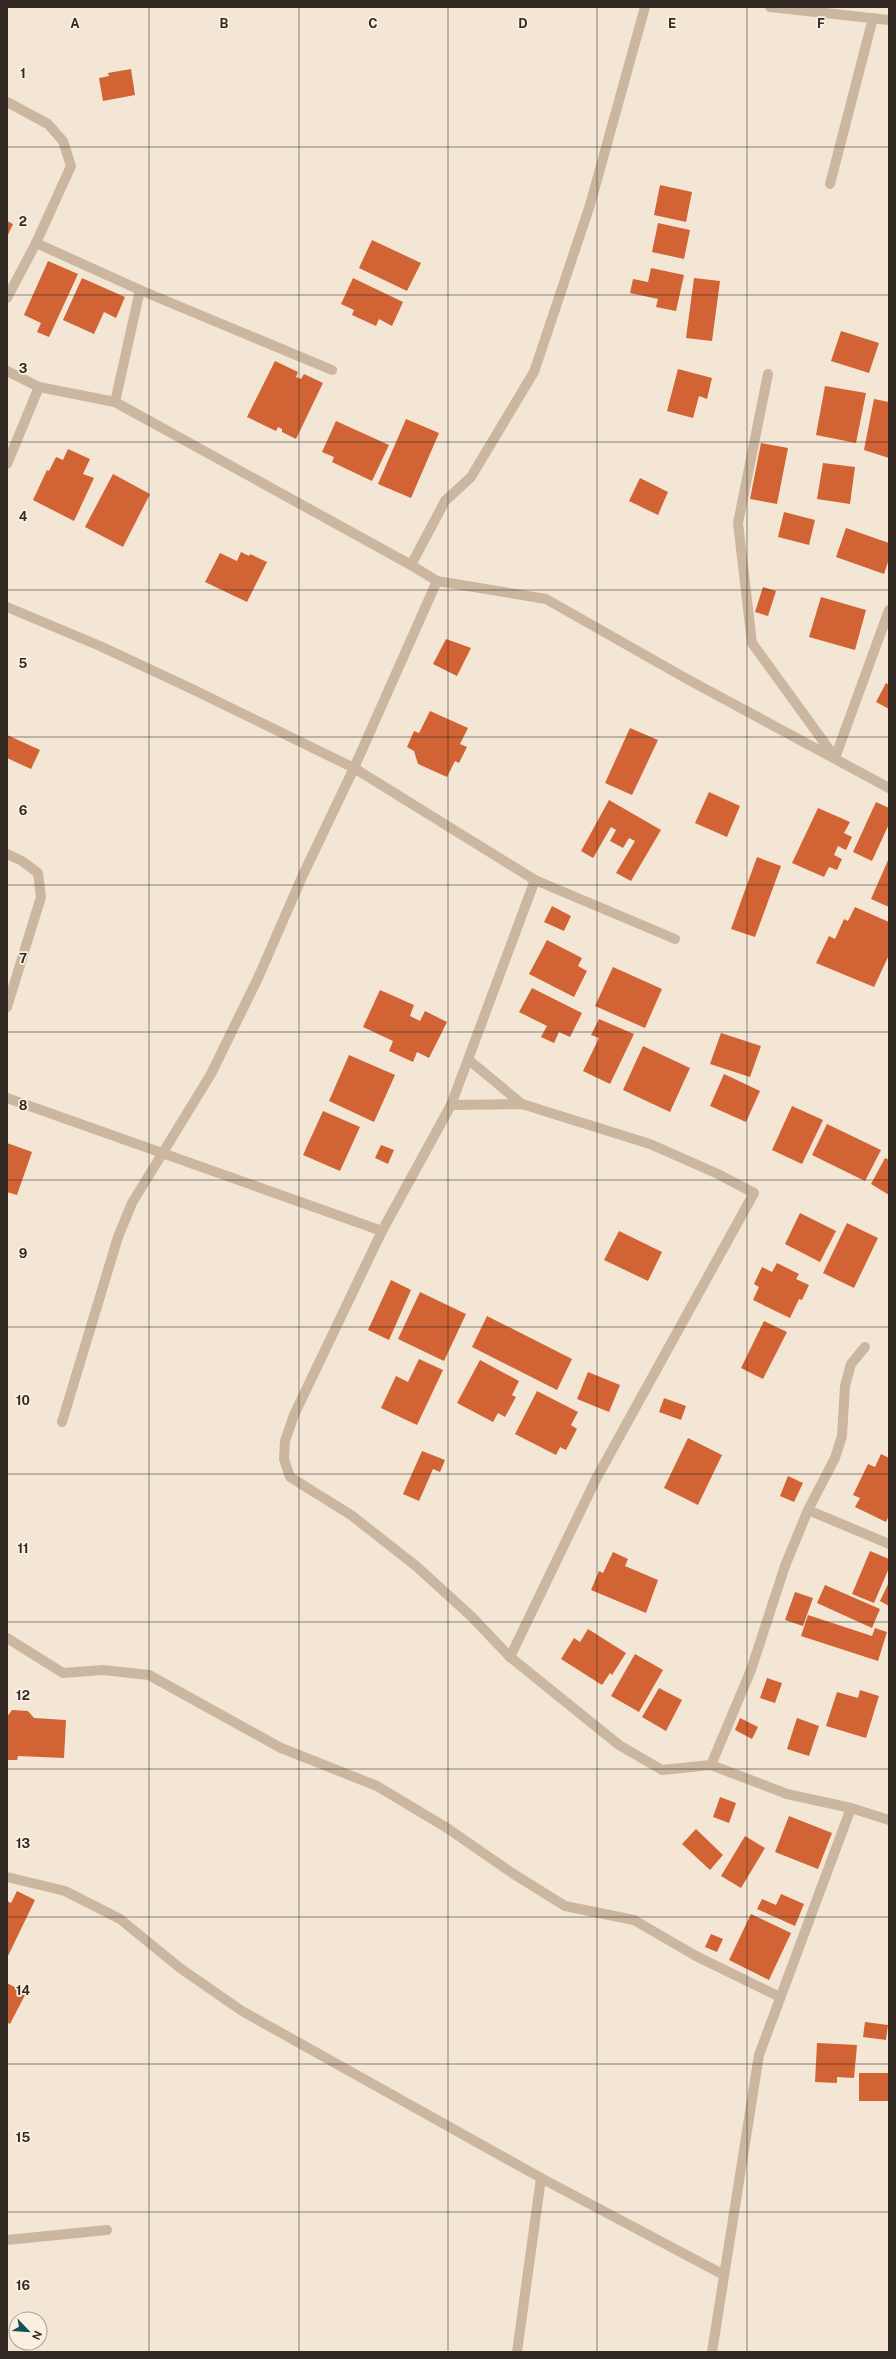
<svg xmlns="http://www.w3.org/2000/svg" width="896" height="2359" font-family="'Public Sans',sans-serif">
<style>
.building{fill:#d16334}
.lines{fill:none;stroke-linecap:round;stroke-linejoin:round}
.minor{stroke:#cbb6a0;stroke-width:10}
.grid{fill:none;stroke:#342a24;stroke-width:1;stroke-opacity:0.55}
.grid-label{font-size:13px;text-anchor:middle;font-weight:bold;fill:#342a24;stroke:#faf0e1;stroke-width:3.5;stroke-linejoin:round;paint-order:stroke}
</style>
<rect width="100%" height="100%" fill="#f3e6d4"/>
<g class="building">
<polygon points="131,69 135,95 103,101 99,78 109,76 108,73"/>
<polygon points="660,185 692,192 686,222 654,215"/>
<polygon points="7,221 13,224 7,237"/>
<polygon points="658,223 690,230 684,259 652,252"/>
<polygon points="372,240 421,263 407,291 359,268"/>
<polygon points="48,261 78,274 49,337 37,332 41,323 24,315"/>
<polygon points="651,268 684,275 676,311 656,307 658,299 630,293 633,279 648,282"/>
<polygon points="82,278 125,297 116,318 104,312 94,334 63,320"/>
<polygon points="353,278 403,302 392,326 379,319 376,326 352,315 354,310 341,304"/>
<polygon points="694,278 720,281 712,341 686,338"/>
<polygon points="841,331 879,343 869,373 831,361"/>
<polygon points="275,361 298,372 296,377 301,379 304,374 323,383 296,439 282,432 282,429 278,427 276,431 247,417"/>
<polygon points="678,369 712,378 707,399 699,396 693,418 667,411"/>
<polygon points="825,386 866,393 856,443 816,435"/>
<polygon points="874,399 889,402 889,458 864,450"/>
<polygon points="406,419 439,433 411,498 378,484"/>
<polygon points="336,421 389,445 372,481 332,462 334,457 322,452"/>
<polygon points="761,443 788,448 777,504 750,499"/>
<polygon points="68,449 90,459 83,474 94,478 74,521 33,500 47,470 49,471 56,457 63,460"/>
<polygon points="823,463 855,467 850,504 817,499"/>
<polygon points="113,474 150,494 123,547 85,527"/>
<polygon points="640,478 668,492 658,515 629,501"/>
<polygon points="784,512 815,520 809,545 778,537"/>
<polygon points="846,528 889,543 889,559 884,574 836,557"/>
<polygon points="241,552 249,556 250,554 267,562 247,602 205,582 220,553 237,561"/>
<polygon points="763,587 776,591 768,616 755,612"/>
<polygon points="821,597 866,610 855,650 809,637"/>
<polygon points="446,639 471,648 457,676 433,664"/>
<polygon points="886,683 889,685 889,709 876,702"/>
<polygon points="430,711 468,728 460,744 467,747 459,763 455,761 447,777 418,764 414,751 407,747 414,731 419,733"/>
<polygon points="630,728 658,740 632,795 605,783"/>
<polygon points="7,735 40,750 31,769 7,758"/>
<polygon points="709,792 740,806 727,837 695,823"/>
<polygon points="609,800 661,830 631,881 616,873 635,841 629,838 623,848 610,841 616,830 611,827 593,858 581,851"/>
<polygon points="876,802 889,808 889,824 872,861 853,852"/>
<polygon points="818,808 850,822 844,833 852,837 846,850 838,846 834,855 842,859 837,870 829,867 824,877 792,863"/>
<polygon points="757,857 781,866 755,937 731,929"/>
<polygon points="889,858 889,907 871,899"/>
<polygon points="552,906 571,916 564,931 544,922"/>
<polygon points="855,907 889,922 889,955 874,987 816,963 829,936 835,939 844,919 848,921"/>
<polygon points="547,940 582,958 578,966 587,971 574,997 529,974"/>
<polygon points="613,967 662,989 645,1028 595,1006"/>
<polygon points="532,988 582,1013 570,1037 559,1032 554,1043 541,1037 547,1026 519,1012"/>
<polygon points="380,990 414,1005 410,1016 420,1021 425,1011 447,1022 429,1058 417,1052 413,1062 389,1051 393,1041 363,1027"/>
<polygon points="599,1019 634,1034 610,1084 583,1071 599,1038 591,1035"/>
<polygon points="721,1033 761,1046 750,1077 710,1064"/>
<polygon points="643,1046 690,1068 670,1112 623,1090"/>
<polygon points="349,1055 395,1075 374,1122 329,1101"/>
<polygon points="724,1074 760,1091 746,1122 710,1106"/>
<polygon points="792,1106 823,1120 802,1164 772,1150"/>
<polygon points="323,1111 360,1127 340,1171 303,1155"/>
<polygon points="827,1124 881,1150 865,1181 812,1155"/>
<polygon points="7,1143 32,1152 17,1195 7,1192"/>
<polygon points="381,1145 394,1150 388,1164 375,1158"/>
<polygon points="885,1158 889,1160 889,1195 871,1184"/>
<polygon points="800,1213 836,1231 820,1262 785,1244"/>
<polygon points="847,1223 878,1238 854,1288 823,1273"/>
<polygon points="619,1231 662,1252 648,1281 604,1260"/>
<polygon points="777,1263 799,1274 796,1279 809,1285 802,1300 799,1299 790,1318 753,1300 759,1287 754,1284 762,1267 772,1272"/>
<polygon points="391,1280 411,1290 389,1340 368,1330"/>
<polygon points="420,1292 466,1314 444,1361 398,1339"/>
<polygon points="487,1316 572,1359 557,1390 472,1347"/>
<polygon points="764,1321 787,1332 763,1379 741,1368"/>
<polygon points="419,1359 443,1370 417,1425 381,1408 396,1376 408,1382"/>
<polygon points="480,1360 519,1381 512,1395 516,1397 505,1417 498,1413 493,1422 457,1403"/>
<polygon points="588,1372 620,1385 609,1412 577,1399"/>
<polygon points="537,1391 578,1412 571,1425 577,1429 566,1450 560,1447 556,1455 515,1434"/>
<polygon points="664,1398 686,1406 681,1420 659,1412"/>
<polygon points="688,1438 722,1455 698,1505 664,1488"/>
<polygon points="422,1451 445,1460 440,1472 433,1469 419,1501 403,1494"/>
<polygon points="881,1454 889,1458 889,1515 886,1522 855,1507 860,1498 853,1495 868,1464 875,1467"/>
<polygon points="788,1476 803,1483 794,1502 780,1496"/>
<polygon points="870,1551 889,1559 889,1568 874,1603 852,1594"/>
<polygon points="613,1552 628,1559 625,1566 658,1580 646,1613 591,1590 599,1571 603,1573"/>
<polygon points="889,1582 889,1606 880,1601"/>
<polygon points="825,1585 880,1609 872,1628 817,1603"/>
<polygon points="795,1592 813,1598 803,1626 785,1620"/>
<polygon points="808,1615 872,1636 875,1628 887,1632 878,1661 801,1636"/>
<polygon points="588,1629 626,1653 612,1675 610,1673 602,1685 561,1659 574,1638 580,1642"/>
<polygon points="635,1654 663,1670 639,1712 611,1696"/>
<polygon points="767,1678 782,1683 775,1703 760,1698"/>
<polygon points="659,1688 682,1700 666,1731 642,1717"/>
<polygon points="860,1690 879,1696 866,1738 826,1726 837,1692 858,1698"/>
<polygon points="12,1710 28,1711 34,1718 66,1720 64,1758 18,1756 17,1760 7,1760 7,1717"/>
<polygon points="740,1718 758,1727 752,1739 735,1730"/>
<polygon points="797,1718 819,1726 809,1756 787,1749"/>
<polygon points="720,1797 736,1803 729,1823 713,1817"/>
<polygon points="789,1816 832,1833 818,1869 775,1852"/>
<polygon points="696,1829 723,1855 710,1870 682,1844"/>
<polygon points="745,1836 765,1848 741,1888 721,1876"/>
<polygon points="17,1891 35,1900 7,1958 7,1901 11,1903"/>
<polygon points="781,1894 804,1904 795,1926 757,1909 762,1899 776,1905"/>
<polygon points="751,1914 791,1933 769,1980 729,1960"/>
<polygon points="711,1934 723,1939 717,1952 705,1947"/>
<polygon points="7,1983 26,1993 10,2024 7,2022"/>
<polygon points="865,2022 888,2025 886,2040 863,2037"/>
<polygon points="817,2043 857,2045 854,2078 837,2077 837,2083 815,2082"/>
<rect x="859" y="2073" width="30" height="28"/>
</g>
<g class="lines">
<g class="minor">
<polyline points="770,7 889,20"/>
<polyline points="7,102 48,124 63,141 71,166 36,243 7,298"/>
<polyline points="830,184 873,18"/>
<polyline points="36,243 140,290 332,370"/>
<polyline points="7,371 39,387 115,402 411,565 437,581 546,599 687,679 889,788"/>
<polyline points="768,374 738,523 752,643 834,756"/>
<polyline points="115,402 140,290"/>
<polyline points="7,464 39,387"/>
<polyline points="411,565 445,501 471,477 534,372 590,205 645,7"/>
<polyline points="7,607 100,646 192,689 354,768 535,880 675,939"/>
<polyline points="835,758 889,610"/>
<polyline points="7,854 22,861 38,873 41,897 7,1007"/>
<polyline points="535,880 451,1105 382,1231 294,1415 285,1441 284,1459 290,1477 351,1515 416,1566 471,1616 510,1657 619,1745 662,1770 711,1765 787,1794 851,1808 889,1820"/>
<polyline points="470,1061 522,1104"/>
<polyline points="7,1098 382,1231"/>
<polyline points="451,1105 522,1104 650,1144 718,1174 754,1193 596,1479 510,1657"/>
<polyline points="62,1422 118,1237 132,1203 211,1074 258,978 302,877 354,768 437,581"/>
<polyline points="808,1510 889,1544"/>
<polyline points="7,1638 63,1673 103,1670 149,1675 281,1748 377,1786 447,1828 512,1873 565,1906 634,1920 696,1956 780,1997"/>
<polyline points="711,1765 751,1670 785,1566 808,1510 835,1458 842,1436 845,1386 851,1364 865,1347"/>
<polyline points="7,1877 65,1891 120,1919 180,1968 242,2011 541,2178 724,2275"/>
<polyline points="7,2240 107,2230"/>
<polyline points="517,2352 541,2178"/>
<polyline points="712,2352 759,2055 851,1808"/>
</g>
</g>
<path class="grid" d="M149 7V2352M299 7V2352M448 7V2352M597 7V2352M747 7V2352M7 147H889M7 295H889M7 442H889M7 590H889M7 737H889M7 885H889M7 1032H889M7 1180H889M7 1327H889M7 1474H889M7 1622H889M7 1769H889M7 1917H889M7 2064H889M7 2212H889"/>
<g class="grid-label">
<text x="75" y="28">A</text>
<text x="224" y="28">B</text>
<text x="373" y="28">C</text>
<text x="523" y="28">D</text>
<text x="672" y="28">E</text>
<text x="821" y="28">F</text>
<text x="23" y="78">1</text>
<text x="23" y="226">2</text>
<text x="23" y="373">3</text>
<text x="23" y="521">4</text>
<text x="23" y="668">5</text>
<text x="23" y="815">6</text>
<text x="23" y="963">7</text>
<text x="23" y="1110">8</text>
<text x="23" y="1258">9</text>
<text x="23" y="1405">10</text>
<text x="23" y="1553">11</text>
<text x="23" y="1700">12</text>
<text x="23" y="1848">13</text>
<text x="23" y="1995">14</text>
<text x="23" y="2142">15</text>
<text x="23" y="2290">16</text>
</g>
<rect width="896" height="2359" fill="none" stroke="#342a24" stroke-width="16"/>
<g transform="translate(28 2331) rotate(115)"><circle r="19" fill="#faf0e1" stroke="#aba195"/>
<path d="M0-3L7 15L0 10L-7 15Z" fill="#165159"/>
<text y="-6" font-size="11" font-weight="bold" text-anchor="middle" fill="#342a24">N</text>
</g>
</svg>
